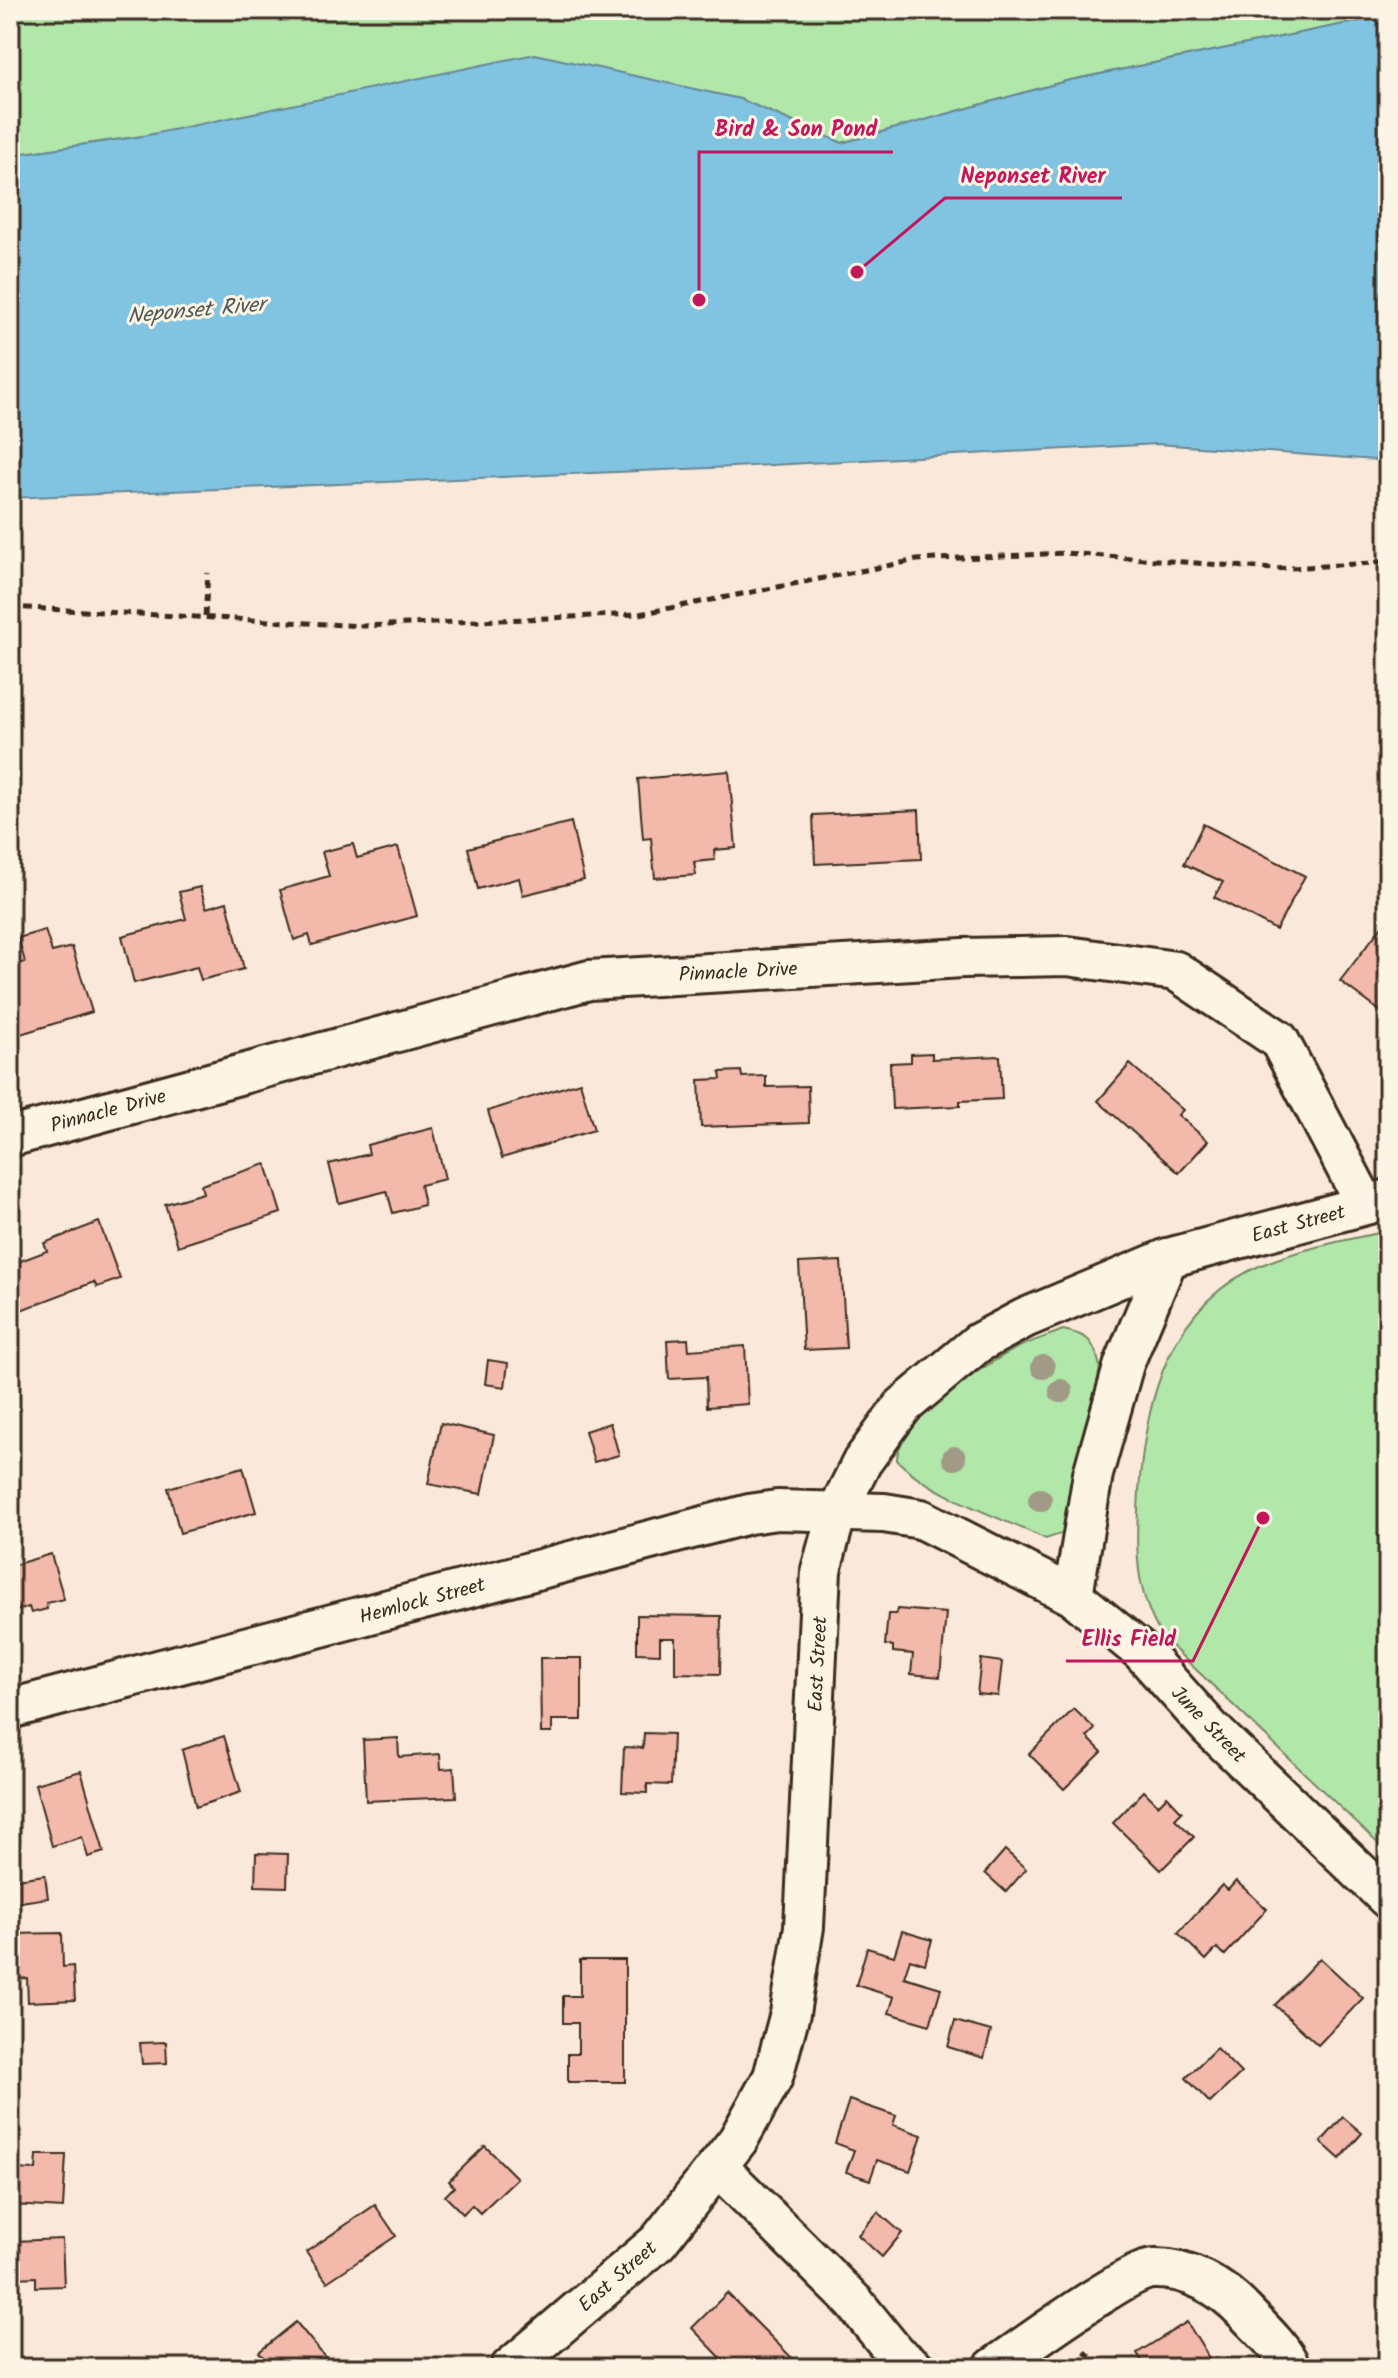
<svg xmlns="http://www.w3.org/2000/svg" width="1398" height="2378" font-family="Kalam,sans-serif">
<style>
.green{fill:#b2e7aa;stroke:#768864;stroke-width:2}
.water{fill:#81c4e2;stroke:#658694;stroke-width:2}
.building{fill:#f3baac;stroke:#3b2a1e;stroke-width:2}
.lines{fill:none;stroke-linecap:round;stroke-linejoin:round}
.minor-casing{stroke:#3b2a1e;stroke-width:44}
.path{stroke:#3b2a1e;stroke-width:5;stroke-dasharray:8 6;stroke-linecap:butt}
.minor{stroke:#fcf5e5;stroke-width:38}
.tree{fill:#a19a86}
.labels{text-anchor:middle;stroke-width:6;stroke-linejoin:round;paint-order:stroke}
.street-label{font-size:20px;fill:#3b2a1e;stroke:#fcf5e5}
.water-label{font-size:22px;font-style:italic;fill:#505859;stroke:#fcf5e5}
.leader{fill:none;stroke:#c2185b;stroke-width:3}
.callout-dot{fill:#c2185b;stroke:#fcf5e5;stroke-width:3}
.callout-label{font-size:22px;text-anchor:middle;font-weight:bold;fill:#c2185b;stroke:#fcf5e5;stroke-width:6;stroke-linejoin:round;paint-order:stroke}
</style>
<rect width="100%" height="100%" fill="#fae9da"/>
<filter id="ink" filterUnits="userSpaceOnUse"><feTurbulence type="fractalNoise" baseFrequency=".0125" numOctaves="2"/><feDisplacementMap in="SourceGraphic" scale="16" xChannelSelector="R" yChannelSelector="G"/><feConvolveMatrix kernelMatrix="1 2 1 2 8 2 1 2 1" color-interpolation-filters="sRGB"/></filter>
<g filter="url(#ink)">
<g class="green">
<polygon points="10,10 1388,10 1388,15 1066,81 842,143 740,99 143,136 10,155"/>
<path d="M1388 1231V1853L1163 1638C1133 1590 1136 1546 1139 1491 1145 1399 1170 1302 1264 1264 1303 1248 1347 1240 1388 1231Z"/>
<path d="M1063 1330C1089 1335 1094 1341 1100 1367L1071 1530 1046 1539C1002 1518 930 1495 897 1460 896 1423 980 1368 1011 1351 1027 1342 1046 1337 1063 1330Z"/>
</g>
<polygon class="water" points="1388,15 1388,461 1158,444 733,467 10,498 10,155 143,136 535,54 740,99 842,143 1066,81"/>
<g class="building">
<polygon points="729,771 736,848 714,850 715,860 694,862 696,875 655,878 651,838 643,839 638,779"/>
<polygon points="919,810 921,859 815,864 813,815"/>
<polygon points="571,822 584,880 523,895 519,878 478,889 468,848"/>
<polygon points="1203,824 1305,876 1276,930 1214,897 1223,882 1184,864"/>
<polygon points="353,844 357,858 398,847 417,916 312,945 309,935 294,940 280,890 329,876 322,852"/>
<polygon points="200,887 206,908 227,902 244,969 201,980 197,967 134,983 122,936 186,919 179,892"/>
<polygon points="1388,925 1388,1017 1340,981 1382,926 1386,928"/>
<polygon points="45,930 52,952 72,947 92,1012 14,1036 10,1025 10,966 25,962 18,938"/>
<polygon points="932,1053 932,1059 1000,1056 1002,1099 960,1101 960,1106 892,1109 890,1063 911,1062 911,1054"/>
<polygon points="1130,1064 1183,1110 1178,1115 1208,1141 1179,1173 1098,1101"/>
<polygon points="741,1071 742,1077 766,1076 766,1087 808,1086 809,1123 701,1127 699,1080 721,1079 720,1072"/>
<polygon points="580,1082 594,1130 502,1158 488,1111"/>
<polygon points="433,1128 445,1179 420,1185 424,1205 393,1213 387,1191 339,1203 329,1164 369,1154 367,1145"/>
<polygon points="266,1164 281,1213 178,1246 165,1204 203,1193 201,1185"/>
<polygon points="99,1222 120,1279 97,1287 94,1282 21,1310 10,1280 10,1265 47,1251 44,1243"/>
<polygon points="841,1261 846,1348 804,1350 799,1263"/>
<polygon points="688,1339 689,1350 745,1346 748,1404 707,1407 706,1377 669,1379 667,1340"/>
<polygon points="488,1360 508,1363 505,1387 485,1384"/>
<polygon points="441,1423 494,1435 482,1494 428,1484"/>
<polygon points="610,1423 619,1455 594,1462 585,1431"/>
<polygon points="243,1467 256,1512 180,1533 168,1488"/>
<polygon points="51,1554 64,1599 46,1603 47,1609 31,1613 29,1607 10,1613 10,1566"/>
<polygon points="897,1609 946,1613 940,1677 911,1674 913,1654 893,1652 893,1646 885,1645 888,1614 896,1614"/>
<polygon points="637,1615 721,1616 720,1674 675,1673 675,1638 660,1638 660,1654 637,1653"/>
<polygon points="540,1658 582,1658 582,1720 552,1720 552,1733 541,1733"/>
<polygon points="981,1659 1002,1662 998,1696 977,1694"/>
<polygon points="1074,1709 1095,1729 1087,1737 1102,1752 1064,1789 1029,1754"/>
<polygon points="644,1733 673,1734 671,1785 647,1784 647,1793 622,1792 624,1747 643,1748"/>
<polygon points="224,1736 241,1792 196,1807 182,1750"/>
<polygon points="398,1738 399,1757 440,1754 441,1769 454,1768 456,1797 366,1801 363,1740"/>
<polygon points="81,1771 104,1852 88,1857 82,1837 52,1846 35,1784"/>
<polygon points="1144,1791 1158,1805 1167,1796 1182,1812 1175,1819 1194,1837 1161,1870 1113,1823"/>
<polygon points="1005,1850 1026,1869 1006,1892 985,1873"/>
<polygon points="256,1853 288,1854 287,1887 255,1886"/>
<polygon points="45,1875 48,1898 13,1903 10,1880"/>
<polygon points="1236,1881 1267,1909 1225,1955 1217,1948 1206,1960 1178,1933 1222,1885 1228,1890"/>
<polygon points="902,1931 932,1940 925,1964 910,1959 904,1977 941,1988 930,2025 889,2013 894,1997 856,1985 867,1948 894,1956"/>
<polygon points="62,1933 63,1967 73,1966 75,2000 28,2002 27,1978 14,1979 12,1934"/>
<polygon points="1320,1958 1363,1998 1318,2045 1275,2005"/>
<polygon points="580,1960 625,1960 625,2082 568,2082 568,2054 578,2054 578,2023 563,2023 563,1996 580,1996"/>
<polygon points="955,2021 991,2031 984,2058 948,2047"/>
<polygon points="166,2042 167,2063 142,2064 140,2043"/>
<polygon points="1216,2048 1241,2073 1210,2103 1186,2078"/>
<polygon points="849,2100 896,2116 893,2125 922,2135 910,2171 877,2160 870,2180 846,2172 854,2150 835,2143"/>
<polygon points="1343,2117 1362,2133 1340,2159 1321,2142"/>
<polygon points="485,2146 517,2178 480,2213 472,2205 463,2214 445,2196 454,2187 449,2181"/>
<polygon points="37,2155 66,2155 63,2208 12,2205 14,2169 36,2170"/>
<polygon points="375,2205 396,2236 327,2282 306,2252"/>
<polygon points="878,2212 902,2233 882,2257 858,2235"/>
<polygon points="62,2239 64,2286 36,2287 36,2277 15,2278 14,2241"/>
<polygon points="727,2293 796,2362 790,2368 715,2368 723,2360 692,2328"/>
<polygon points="296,2322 334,2368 272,2368 259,2352"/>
<polygon points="1187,2322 1215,2368 1146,2368 1137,2353"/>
</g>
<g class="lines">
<g class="minor-casing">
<g id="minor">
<polyline points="10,1137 589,980 963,958 1067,956 1176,971 1279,1040 1365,1204"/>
<polyline points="1073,1596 1093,1474 1124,1364 1168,1258"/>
<polyline points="10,1709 749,1514 777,1510 884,1513 921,1519 1073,1596 1142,1652 1210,1728 1388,1899"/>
<polyline points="718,2167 854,2302 896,2354 915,2368"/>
<polyline points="510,2368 658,2242 738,2140 773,2077 790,2013 804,1927 821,1570 837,1512 862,1462 903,1406 978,1343 1025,1318 1168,1258 1388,1199"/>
<path d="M993 2368C1020 2350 1129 2269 1154 2269 1188 2268 1222 2287 1245 2312 1261 2329 1281 2346 1291 2368"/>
</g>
</g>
<g class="path">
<polyline points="10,607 364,626 639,614 917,560 1066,553 1274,569 1388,562"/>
<polyline points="205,616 208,573"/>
<polyline points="1084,2352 1109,2368"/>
</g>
<use href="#minor" class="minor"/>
</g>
<g class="tree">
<circle cx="1043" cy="1367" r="12"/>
<circle cx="1061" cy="1391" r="12"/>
<circle cx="954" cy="1458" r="12"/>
<circle cx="1040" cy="1500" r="12"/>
</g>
</g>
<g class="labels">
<g class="street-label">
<text transform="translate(738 971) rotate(-3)" y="7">Pinnacle Drive</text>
<text transform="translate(108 1110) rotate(-15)" y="7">Pinnacle Drive</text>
<text transform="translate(1298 1223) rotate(-15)" y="7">East Street</text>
<text transform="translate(422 1600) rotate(-15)" y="7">Hemlock Street</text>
<text transform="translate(817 1664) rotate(-87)" y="7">East Street</text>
<text transform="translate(1209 1724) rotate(46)" y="7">June Street</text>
<text transform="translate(617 2276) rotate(-41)" y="7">East Street</text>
</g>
<g class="water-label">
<text transform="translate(196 309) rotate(-5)" y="8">Neponset River</text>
</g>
</g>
<path class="leader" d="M699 300L699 152H893M857 272L945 198H1122M1263 1518L1193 1661H1066"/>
<g class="callout-dot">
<circle cx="699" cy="300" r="8"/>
<circle cx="857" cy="272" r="8"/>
<circle cx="1263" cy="1518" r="8"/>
</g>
<g class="callout-label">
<text x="796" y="136">Bird &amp; Son Pond</text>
<text x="1033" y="183">Neponset River</text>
<text x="1129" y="1646">Ellis Field</text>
</g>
<rect width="1398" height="2378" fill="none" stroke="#fcf5e5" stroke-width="40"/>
<rect x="20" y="20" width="1358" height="2338" fill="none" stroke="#3b2a1e" stroke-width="3" filter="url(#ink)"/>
</svg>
